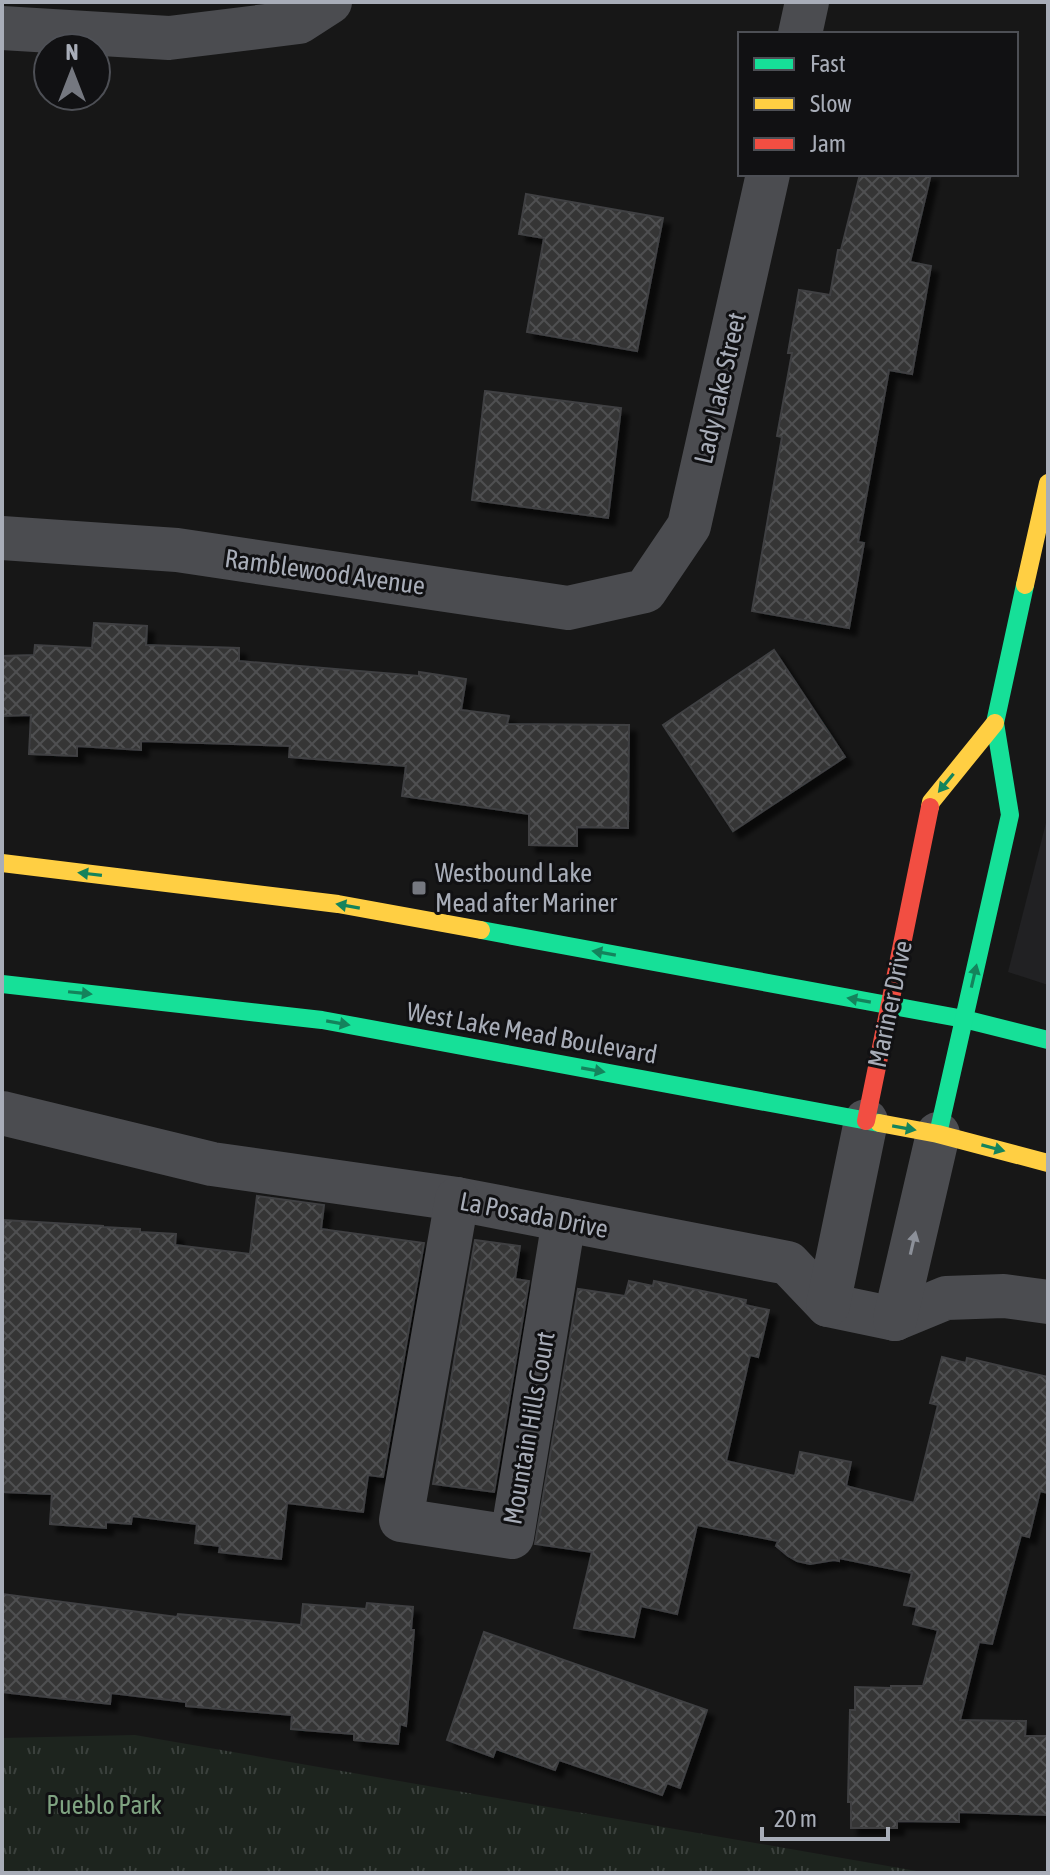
<svg xmlns="http://www.w3.org/2000/svg" width="1050" height="1875" font-family="'Asap Condensed',sans-serif">
<style>
.built{fill:#212123}
.grass{fill:url(#grass-tufts)}
.building{fill:url(#building-cross-hatch);stroke:#3f4043;stroke-width:2;filter:url(#shadow)}
.lines{fill:none;stroke-linecap:round;stroke-linejoin:round}
.street{stroke:#4b4c50;stroke-width:44}
.fast{stroke:#16e098;stroke-width:18}
.slow{stroke:#ffcf43;stroke-width:18}
.jam{stroke:#f24e42;stroke-width:18}
.oneway{fill:#14835c}
.oneway2{fill:#8c9099}
.poi-dot{fill:#757880;stroke:#111113;stroke-width:3}
.labels{text-anchor:middle;stroke-width:6;stroke-linejoin:round;paint-order:stroke}
.street-label{font-size:26px;fill:#a8adb8;stroke:#111113}
.poi-label{font-size:26px;fill:#a8adb8;stroke:#111113;text-anchor:start}
.park-label{font-size:26px;fill:#7fa381;stroke:#111113}
</style>
<defs>
<pattern id="grass-tufts" width="24" height="20" patternUnits="userSpaceOnUse" patternTransform="scale(2)"><rect width="24" height="20" fill="#1d241e"/><path d="M3 7l-1-3M5 7V3M7 7l1-3M15 17l-1-3M17 17v-4M19 17l1-3" fill="none" stroke="#3b413d"/></pattern>
<pattern id="building-cross-hatch" width="8" height="8" patternUnits="userSpaceOnUse" patternTransform="scale(2)"><rect width="8" height="8" fill="#353536"/><path d="M0 0l8 8M0 8l8-8" fill="none" stroke="#4f5051"/></pattern>
<filter id="shadow"><feDropShadow dx="7" dy="7" stdDeviation="2" flood-color="#0009"/></filter>
</defs>
<rect width="100%" height="100%" fill="#171717"/>
<polygon class="built" points="1048,815 1048,985 1008,972"/>
<polygon class="grass" points="135,1735 928,1873 2,1873 2,1738"/>
<g class="building">
<polygon points="860,174 931,174 910,262 931,266 912,374 889,370 858,542 864,543 849,628 752,611 782,437 777,436 792,353 788,353 799,290 830,295 838,250 841,250"/>
<polygon points="526,194 663,218 637,351 527,332 544,238 519,234"/>
<polygon points="485,391 621,408 608,518 472,500"/>
<polygon points="94,623 147,626 146,645 239,648 239,661 419,676 419,672 466,679 461,710 509,716 507,724 629,725 628,828 577,827 577,846 529,845 529,814 402,796 406,766 289,757 290,746 141,741 141,750 77,746 77,756 29,754 31,715 2,716 2,656 34,655 35,645 92,648"/>
<polygon points="774,650 845,757 733,831 663,725"/>
<polygon points="257,1196 324,1205 321,1229 424,1243 383,1477 368,1475 363,1512 287,1503 281,1559 219,1552 220,1546 195,1543 197,1524 132,1516 131,1524 106,1522 106,1528 50,1524 52,1494 2,1492 2,1261 4,1220 103,1226 103,1227 140,1229 140,1232 176,1234 175,1245 250,1254"/>
<polygon points="475,1240 520,1246 515,1279 529,1281 494,1492 433,1484"/>
<polygon points="629,1281 653,1286 654,1281 746,1300 745,1305 769,1310 758,1357 750,1355 726,1461 795,1476 800,1452 851,1462 846,1486 914,1503 938,1405 930,1403 942,1357 966,1363 967,1358 1048,1377 1048,1493 1040,1491 1029,1537 1021,1535 992,1644 979,1642 960,1720 1026,1721 1025,1736 1048,1736 1048,1815 959,1812 959,1822 897,1821 897,1828 851,1828 851,1802 848,1802 850,1710 855,1710 855,1687 891,1688 891,1686 923,1686 938,1630 913,1624 917,1607 904,1605 912,1573 839,1558 839,1561 834,1560 810,1564 797,1561 788,1556 776,1546 778,1541 697,1525 677,1614 641,1606 634,1637 574,1628 592,1552 535,1544 578,1289 625,1296"/>
<polygon points="2,1594 177,1617 178,1614 301,1625 303,1604 366,1609 367,1603 413,1607 411,1630 414,1630 406,1726 400,1724 398,1744 354,1740 354,1734 291,1729 292,1715 186,1706 186,1702 111,1693 110,1704 2,1692"/>
<polygon points="484,1632 707,1710 680,1788 667,1783 662,1795 559,1760 555,1770 496,1749 493,1757 447,1740"/>
</g>
<g class="lines">
<g class="street">
<polyline points="2,28 169,38 299,22 330,2"/>
<polyline points="800,34 807,2"/>
<polyline points="2,538 177,550 568,608 645,591 689,526 768,174"/>
<polyline points="2,1113 212,1164 457,1199 788,1263 828,1305 895,1319 946,1298 1004,1296 1048,1302"/>
<polyline points="457,1199 401,1520 512,1537 564,1220"/>
<polyline points="828,1305 866,1121"/>
<polyline points="895,1319 938,1134"/>
</g>
<g class="fast">
<polyline points="481,930 964,1019 1048,1040"/>
<polyline points="2,984 322,1020 879,1123"/>
<polyline points="938,1134 1010,815 995,723 1025,585"/>
</g>
<g class="slow">
<polyline points="1025,585 1048,483"/>
<polyline points="930,807 931,802 995,723"/>
<polyline points="2,863 338,904 481,930"/>
<polyline points="879,1123 938,1134 1048,1163"/>
</g>
<polyline class="jam" points="866,1121 930,807"/>
</g>
<defs><path id="oneway-solid" d="M-6-.8H1V-3.2L6.5 0L1 3.2V.8H-6Z" transform="scale(2)"/></defs>
<g class="oneway">
<use href="#oneway-solid" transform="translate(946 783) rotate(129)"/>
<use href="#oneway-solid" transform="translate(90 874) rotate(-173)"/>
<use href="#oneway-solid" transform="translate(348 906) rotate(-170)"/>
<use href="#oneway-solid" transform="translate(604 953) rotate(-170)"/>
<use href="#oneway-solid" transform="translate(974 976) rotate(-77)"/>
<use href="#oneway-solid" transform="translate(80 993) rotate(6)"/>
<use href="#oneway-solid" transform="translate(859 1000) rotate(-170)"/>
<use href="#oneway-solid" transform="translate(338 1023) rotate(10)"/>
<use href="#oneway-solid" transform="translate(593 1070) rotate(10)"/>
<use href="#oneway-solid" transform="translate(904 1128) rotate(10)"/>
<use href="#oneway-solid" transform="translate(993 1148) rotate(15)"/>
</g>
<use class="oneway2" href="#oneway-solid" transform="translate(913 1243) rotate(-77)"/>
<rect class="poi-dot" x="411" y="880" width="16" height="16" rx="4"/>
<g class="labels">
<g class="street-label">
<text transform="translate(720 388) rotate(-77)" y="9">Lady Lake Street</text>
<text transform="translate(325 572) rotate(8)" y="9">Ramblewood Avenue</text>
<text transform="translate(890 1004) rotate(-78)" y="9">Mariner Drive</text>
<text transform="translate(532 1033) rotate(10)" y="9">West Lake Mead Boulevard</text>
<text transform="translate(534 1215) rotate(11)" y="9">La Posada Drive</text>
<text transform="translate(529 1428) rotate(-80)" y="9">Mountain Hills Court</text>
</g>
<g class="poi-label">
<text x="435" y="882">Westbound Lake<tspan x="435" dy="30">Mead after Mariner</tspan></text>
</g>
<g class="park-label">
<text x="104" y="1814">Pueblo Park</text>
</g>
</g>
<rect width="1050" height="1875" fill="none" stroke="#a8adb8" stroke-width="8"/>
<rect x="738" y="32" width="280" height="144" fill="#111113" stroke="#4d4f55" stroke-width="2"/>
<rect x="754" y="58" width="40" height="12" fill="#16e098" stroke="#4d4f55" stroke-width="2"/>
<text x="810" y="72" font-size="24" fill="#a8adb8">Fast</text>
<rect x="754" y="98" width="40" height="12" fill="#ffcf43" stroke="#4d4f55" stroke-width="2"/>
<text x="810" y="112" font-size="24" fill="#a8adb8">Slow</text>
<rect x="754" y="138" width="40" height="12" fill="#f24e42" stroke="#4d4f55" stroke-width="2"/>
<text x="810" y="152" font-size="24" fill="#a8adb8">Jam</text>
<g transform="translate(72 72)"><circle r="38" fill="#111113" stroke="#4d4f55" stroke-width="2"/>
<path d="M0-6L14 30L0 20L-14 30Z" fill="#757880"/>
<text y="-12" font-size="22" font-weight="bold" text-anchor="middle" fill="#a8adb8">N</text>
</g>
<path d="M762 1827v12h126v-12" fill="none" stroke="#a8adb8" stroke-width="4"/>
<text x="774" y="1827" font-size="24" fill="#a8adb8" stroke="#111113" stroke-width="6" paint-order="stroke">20 m</text>
</svg>
